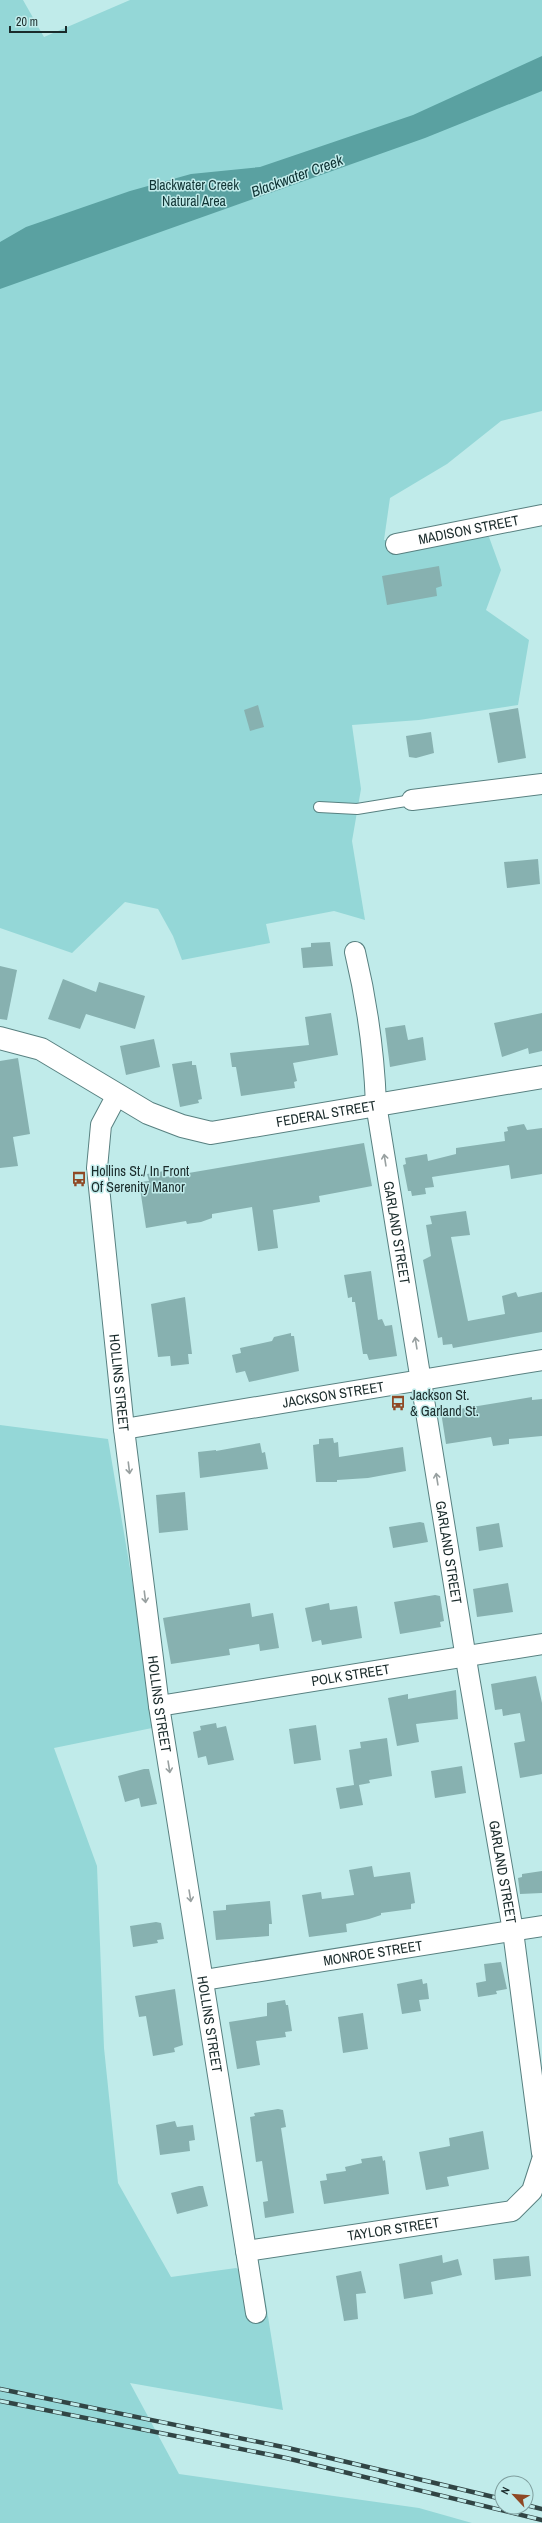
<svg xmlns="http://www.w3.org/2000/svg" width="542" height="2523" font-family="'Archivo Narrow',sans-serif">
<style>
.green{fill:#94d7d7}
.water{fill:#5aa1a1}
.building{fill:#87b1b0}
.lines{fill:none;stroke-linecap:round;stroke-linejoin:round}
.lane-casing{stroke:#588080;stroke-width:12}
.street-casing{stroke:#588080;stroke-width:22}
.secondary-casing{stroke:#588080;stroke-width:24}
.lane{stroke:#fff;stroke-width:10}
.street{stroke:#fff;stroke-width:20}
.secondary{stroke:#fff;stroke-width:22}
.rail-casing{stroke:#314545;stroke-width:4.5}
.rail{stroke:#c0ebea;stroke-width:3;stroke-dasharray:9;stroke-linecap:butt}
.oneway{stroke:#98a0a0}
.labels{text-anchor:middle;stroke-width:3;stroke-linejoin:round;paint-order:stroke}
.park-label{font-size:14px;fill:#123535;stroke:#c0ebea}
.street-label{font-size:14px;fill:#1a2b2b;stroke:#c0ebea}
.poi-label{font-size:14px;fill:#1a2b2b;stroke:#c0ebea;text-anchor:start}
.water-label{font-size:15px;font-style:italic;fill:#0d3132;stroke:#c0ebea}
</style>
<rect width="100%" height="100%" fill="#c0ebea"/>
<g class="green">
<polygon points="0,0 23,0 44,37 130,0 542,0 542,411 501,421 447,464 390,498 384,540 489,537 501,570 486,610 529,640 518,705 419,720 352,725 361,789 352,841 365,920 334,911 266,924 270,943 182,960 173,936 158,909 125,902 72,953 0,928"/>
<polygon points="0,1425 108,1439 157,1727 54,1748 97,1866 104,2048 118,2183 171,2277 236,2268 262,2279 283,2410 130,2383 179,2474 419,2508 472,2523 0,2523"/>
</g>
<polygon class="water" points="542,56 542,91 425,138 0,289 0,242 26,227 130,191 191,174 260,167 413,115"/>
<g class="building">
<polygon points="439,566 442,586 436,588 437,596 387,605 382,576"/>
<polygon points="258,705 264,727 250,731 244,710"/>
<polygon points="518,708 526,758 498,763 489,713"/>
<polygon points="431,732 434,753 416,758 409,757 406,736"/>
<polygon points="538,859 540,884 507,888 504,862"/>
<polygon points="330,942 333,966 303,968 301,948 311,947 311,943"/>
<polygon points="0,966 17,970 7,1020 0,1019"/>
<polygon points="63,979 96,992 99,982 145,996 135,1029 86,1014 80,1029 48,1019"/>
<polygon points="331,1013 338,1055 293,1063 297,1081 294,1082 295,1088 241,1096 236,1067 232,1067 230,1053 309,1045 305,1017"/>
<polygon points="542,1013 542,1051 529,1054 528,1048 502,1057 494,1023"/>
<polygon points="405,1025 408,1040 423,1037 426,1060 390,1067 385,1028"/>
<polygon points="154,1039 160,1067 126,1075 120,1046"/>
<polygon points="18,1058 30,1134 13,1137 18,1166 0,1168 0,1061"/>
<polygon points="192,1061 192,1065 196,1065 202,1099 198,1100 199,1103 180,1107 172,1064"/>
<polygon points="524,1124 527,1130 542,1128 542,1174 511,1179 509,1165 432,1177 434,1187 425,1188 426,1194 412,1196 411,1191 408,1191 403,1165 406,1164 405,1158 427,1154 428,1161 456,1154 456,1148 505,1141 504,1132 508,1131 507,1127"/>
<polygon points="364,1143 372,1186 319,1196 320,1202 273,1210 278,1248 258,1251 252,1207 212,1214 212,1218 201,1222 187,1224 186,1221 146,1228 139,1182 149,1181 147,1174 164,1171 165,1177"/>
<polygon points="466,1211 470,1235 451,1237 468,1321 505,1314 502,1296 516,1292 518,1297 542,1292 542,1332 453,1348 452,1344 443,1345 442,1337 438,1338 423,1260 431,1256 426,1225 432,1224 430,1216"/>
<polygon points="371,1271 378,1320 382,1319 385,1326 392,1325 397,1356 369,1360 367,1354 363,1354 355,1302 352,1302 352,1297 348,1298 344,1275"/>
<polygon points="185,1297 192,1354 188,1354 189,1364 171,1366 170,1356 158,1357 151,1304"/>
<polygon points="291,1333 291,1336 294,1336 299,1371 249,1382 245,1371 236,1373 232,1355 241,1353 240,1348 272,1341 274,1337"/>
<polygon points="532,1397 532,1400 542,1399 542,1436 509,1439 509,1444 493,1446 491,1437 446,1444 441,1412"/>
<polygon points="333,1438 334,1443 338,1442 339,1457 403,1447 406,1471 368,1478 337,1480 337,1482 316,1482 313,1445 319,1444 319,1439"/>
<polygon points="260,1443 262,1453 265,1452 268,1469 200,1478 198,1452 216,1450 216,1451"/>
<polygon points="185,1492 188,1530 159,1533 156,1495"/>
<polygon points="420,1522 424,1523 428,1542 393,1548 389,1527"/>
<polygon points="499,1523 503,1547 479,1551 476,1527"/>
<polygon points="508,1583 513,1612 477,1617 473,1589"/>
<polygon points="435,1595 440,1596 444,1621 440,1622 441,1627 400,1634 394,1602"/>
<polygon points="250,1603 252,1617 273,1613 279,1648 260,1651 259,1644 229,1649 230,1655 171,1664 163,1618"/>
<polygon points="329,1603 330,1610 357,1606 362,1638 322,1645 321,1640 312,1642 305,1608"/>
<polygon points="536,1676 542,1703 542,1774 520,1778 514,1743 525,1741 520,1713 503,1716 502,1709 495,1710 491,1684"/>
<polygon points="456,1690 458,1719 416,1724 419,1742 397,1746 388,1698 408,1694 408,1699"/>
<polygon points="216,1723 217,1728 226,1726 234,1760 208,1765 206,1756 198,1758 193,1732 201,1730 200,1726"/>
<polygon points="316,1725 321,1760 294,1764 289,1729"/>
<polygon points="387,1738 392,1776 369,1780 370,1783 359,1785 363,1805 340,1809 336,1788 354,1785 349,1750 361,1748 360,1742"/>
<polygon points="462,1766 466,1793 435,1798 431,1771"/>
<polygon points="144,1769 149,1769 157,1804 141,1807 139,1798 125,1802 118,1776"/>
<polygon points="372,1866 374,1877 410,1872 415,1903 411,1904 411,1909 381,1913 381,1915 369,1919 346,1924 347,1932 309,1937 302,1895 321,1892 322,1899 354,1895 349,1870"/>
<polygon points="542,1871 542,1893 520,1894 518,1878 522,1877 522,1874"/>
<polygon points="270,1901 272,1924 269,1924 269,1936 216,1940 213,1911 226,1910 226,1905"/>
<polygon points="156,1922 161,1923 164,1939 157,1940 158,1943 133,1947 130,1926"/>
<polygon points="501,1962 507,1989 496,1991 497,1994 478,1997 476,1983 486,1981 484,1964"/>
<polygon points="422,1979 423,1984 427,1983 429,1999 419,2000 421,2011 402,2014 397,1984"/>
<polygon points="175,1989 183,2045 174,2048 175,2052 153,2056 146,2016 139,2017 135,1996"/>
<polygon points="285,2000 286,2005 288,2005 292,2031 285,2032 286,2037 256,2041 260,2065 237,2069 229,2022 267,2016 267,2003"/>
<polygon points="363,2013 368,2049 343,2053 338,2017"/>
<polygon points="278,2109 283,2110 286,2127 281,2128 294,2213 265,2218 263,2202 268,2201 262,2161 256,2162 250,2117 255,2116 254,2113"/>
<polygon points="175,2121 177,2127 193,2125 195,2140 189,2141 190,2151 160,2155 156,2125"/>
<polygon points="483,2131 489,2169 447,2177 449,2186 426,2190 419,2152 450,2146 449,2138"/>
<polygon points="382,2156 383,2161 385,2160 389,2194 324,2204 320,2181 327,2180 326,2174 346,2171 345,2167 362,2163 361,2159"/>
<polygon points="199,2186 203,2186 208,2206 177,2214 171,2193"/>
<polygon points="442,2255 443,2263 458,2259 462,2275 431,2282 433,2294 404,2299 399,2264"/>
<polygon points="529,2256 531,2276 495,2280 493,2259"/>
<polygon points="361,2271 366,2293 356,2294 358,2319 344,2321 336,2276"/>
</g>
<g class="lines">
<g class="lane-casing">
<polyline id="lane" points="319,807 357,809 412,800"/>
</g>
<g class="street-casing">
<g id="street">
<path id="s1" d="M396 544 542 515"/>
<polyline points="412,800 542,784"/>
<path id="s2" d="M355 952C367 1002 374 1052 376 1104L469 1677 513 1931 542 2153"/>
<path id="s3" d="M117 1095 101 1125 97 1168 124 1429 159 1706 256 2313"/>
<path id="s4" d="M124 1429 542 1360"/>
<path id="s5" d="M159 1706 542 1644"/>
<path id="s6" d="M204 1980 542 1926"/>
<path id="s7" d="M246 2251 512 2211 532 2191 542 2160"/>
</g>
</g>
<g class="secondary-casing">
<g id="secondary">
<path id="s8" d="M0 1038 41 1049 148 1113 182 1126 211 1133 542 1077"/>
</g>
</g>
<use href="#lane" class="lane"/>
<use href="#street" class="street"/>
<use href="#secondary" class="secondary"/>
<g class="rail-casing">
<g id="rail">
<polyline points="0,2389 288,2448 502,2499"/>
<polyline points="0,2401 286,2458 542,2520"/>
<polyline points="526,2505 542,2509"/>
</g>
</g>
<use href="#rail" class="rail"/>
</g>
<defs><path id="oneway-shaft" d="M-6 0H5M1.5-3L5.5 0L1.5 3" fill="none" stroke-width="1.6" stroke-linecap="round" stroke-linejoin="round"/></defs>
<g class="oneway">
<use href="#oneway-shaft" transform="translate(385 1160) rotate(-99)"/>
<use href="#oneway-shaft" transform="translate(416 1343) rotate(-99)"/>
<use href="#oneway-shaft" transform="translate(129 1468) rotate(83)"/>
<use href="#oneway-shaft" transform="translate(437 1479) rotate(-99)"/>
<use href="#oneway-shaft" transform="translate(145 1597) rotate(83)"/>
<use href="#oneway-shaft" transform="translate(169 1767) rotate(81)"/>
<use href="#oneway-shaft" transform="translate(190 1896) rotate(81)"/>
</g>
<defs>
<g id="bus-bare" transform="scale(1.2)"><path d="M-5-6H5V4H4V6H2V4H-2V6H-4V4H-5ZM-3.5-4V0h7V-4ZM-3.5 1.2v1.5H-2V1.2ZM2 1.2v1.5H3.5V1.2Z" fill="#8f4824" stroke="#c0ebea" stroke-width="2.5" paint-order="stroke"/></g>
</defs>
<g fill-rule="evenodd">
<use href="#bus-bare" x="79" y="1179"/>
<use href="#bus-bare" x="398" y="1403"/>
</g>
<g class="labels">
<g class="park-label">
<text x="194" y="190">Blackwater Creek<tspan x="194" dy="16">Natural Area</tspan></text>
</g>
<g class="street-label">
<text dy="5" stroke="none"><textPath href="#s1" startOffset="74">MADISON STREET</textPath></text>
<text dy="5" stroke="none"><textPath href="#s8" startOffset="350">FEDERAL STREET</textPath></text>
<text dy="5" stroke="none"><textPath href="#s2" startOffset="284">GARLAND STREET</textPath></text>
<text dy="5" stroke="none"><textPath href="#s3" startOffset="293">HOLLINS STREET</textPath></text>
<text dy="5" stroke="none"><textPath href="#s4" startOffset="212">JACKSON STREET</textPath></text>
<text dy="5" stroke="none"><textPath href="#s2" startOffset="608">GARLAND STREET</textPath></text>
<text dy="5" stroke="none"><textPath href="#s5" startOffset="194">POLK STREET</textPath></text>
<text dy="5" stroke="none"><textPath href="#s3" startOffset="617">HOLLINS STREET</textPath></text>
<text dy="5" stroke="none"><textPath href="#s2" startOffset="932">GARLAND STREET</textPath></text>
<text dy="5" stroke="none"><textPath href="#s6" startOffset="171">MONROE STREET</textPath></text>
<text dy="5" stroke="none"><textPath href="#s3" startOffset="941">HOLLINS STREET</textPath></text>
<text dy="5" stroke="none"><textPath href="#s7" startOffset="149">TAYLOR STREET</textPath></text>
</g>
<g class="poi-label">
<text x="91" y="1176">Hollins St./ In Front<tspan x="91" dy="16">Of Serenity Manor</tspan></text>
<text x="410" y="1400">Jackson St.<tspan x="410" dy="16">&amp; Garland St.</tspan></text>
</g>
<g class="water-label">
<text transform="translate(297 176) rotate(-20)" y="5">Blackwater Creek</text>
</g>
</g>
<g transform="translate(514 2495) rotate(296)"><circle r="19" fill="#c0ebea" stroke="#7e9e9e"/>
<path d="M0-3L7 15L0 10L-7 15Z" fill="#8f4824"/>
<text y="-6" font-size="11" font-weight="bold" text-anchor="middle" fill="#1a2b2b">N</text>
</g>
<path d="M10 26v6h56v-6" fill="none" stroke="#1a2b2b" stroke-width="2"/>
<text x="16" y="26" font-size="12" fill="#1a2b2b" stroke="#c0ebea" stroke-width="3" paint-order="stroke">20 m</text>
</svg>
